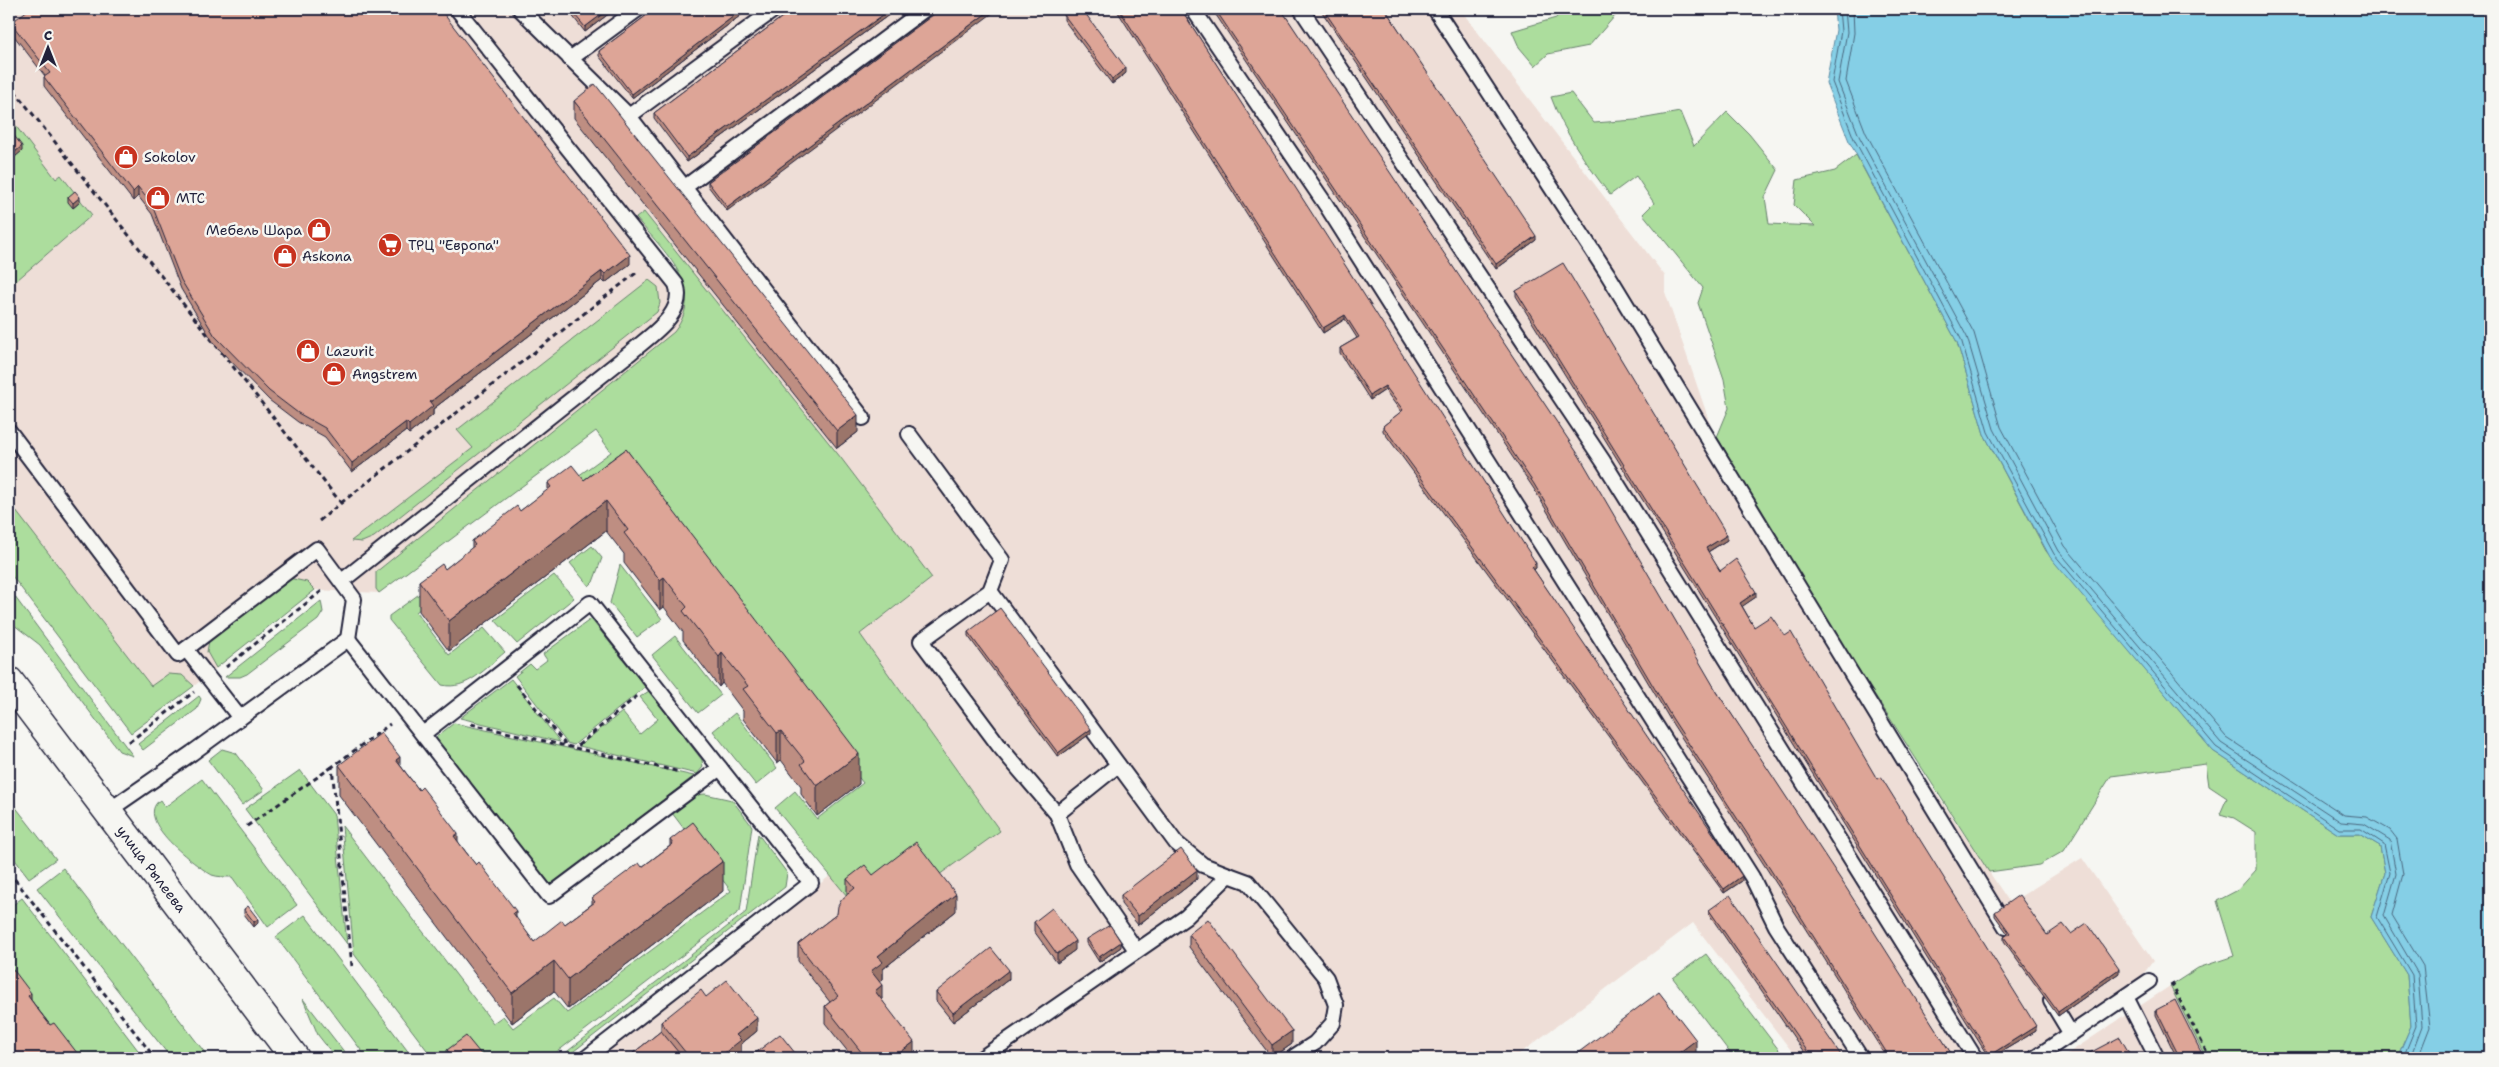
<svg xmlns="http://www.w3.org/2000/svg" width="2499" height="1067" font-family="'Shantell Sans',sans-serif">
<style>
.built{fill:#eeded7}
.green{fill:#acdd9d;stroke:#67806c}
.water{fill:#85cfe6;stroke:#5d8aa2}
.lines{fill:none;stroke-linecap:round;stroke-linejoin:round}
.shore{stroke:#4a677f;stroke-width:1}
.lane-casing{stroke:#22223b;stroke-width:18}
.secondary-casing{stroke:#22223b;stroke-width:31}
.path{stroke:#22223b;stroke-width:3;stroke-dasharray:5 4;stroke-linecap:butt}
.lane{stroke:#f6f6f2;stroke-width:14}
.secondary{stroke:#f6f6f2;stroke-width:28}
.wall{fill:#be8e82;stroke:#22223b}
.shaded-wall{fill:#9b746a;stroke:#22223b}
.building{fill:#dda597;stroke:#22223b}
.labels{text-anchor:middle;stroke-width:5;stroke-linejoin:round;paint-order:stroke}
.poi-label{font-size:14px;fill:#22223b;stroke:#f6f6f2;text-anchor:start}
.street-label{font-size:14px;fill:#22223b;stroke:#f6f6f2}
</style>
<rect width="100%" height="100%" fill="#f6f6f2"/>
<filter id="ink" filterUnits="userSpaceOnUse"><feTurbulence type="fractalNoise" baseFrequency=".02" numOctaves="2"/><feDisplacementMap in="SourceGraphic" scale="10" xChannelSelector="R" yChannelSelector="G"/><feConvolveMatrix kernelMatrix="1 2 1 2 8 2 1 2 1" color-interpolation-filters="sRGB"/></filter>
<g filter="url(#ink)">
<g class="built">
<polygon points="9,9 1460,9 1665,276 1665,292 1713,432 1701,443 2010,903 2082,858 2153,961 2133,988 2024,1058 1797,1058 1693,923 1514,1058 600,1058 831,875 1000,831 860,634 932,578 644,212 636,217 684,281 687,308 682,322 675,332 377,571 376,589 379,593 314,590 194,686 131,733 9,572 9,287 92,215 61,175 56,179 17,130 9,134"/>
<polygon points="2170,986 2206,1058 2061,1058"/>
</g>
<g class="green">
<polygon points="1564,9 1621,9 1589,46 1548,54 1535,66 1519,47 1512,31 1556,18"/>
<path d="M1571 93 1594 123 1635 120 1680 112 1694 146 1727 112 1749 134 1778 170 1765 197 1769 224 1815 226 1794 205 1797 180 1835 171 1856 155 1957 342 1984 434 2046 551 2213 751 2338 834H2360L2380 846 2385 873 2371 917 2407 975 2411 1026 2397 1058H2206L2170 986 2198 968 2234 956 2217 901 2238 890 2256 870V832L2234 818 2220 814 2227 798 2209 786 2206 764 2111 776 2064 851 2039 865 1989 872 1824 616 1717 437 1729 408 1724 379 1698 303 1703 288 1643 214 1654 203 1636 176 1610 195C1587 164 1564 133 1551 97Z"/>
<polygon points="9,117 56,179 61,175 92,215 9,287 9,162 22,151 9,134"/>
<path d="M644 212 841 458 932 578 860 634 1000 831 932 880 847 896 775 808 795 791 817 819 863 783 627 476 541 503 611 452 596 431 379 593 376 589V572L674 332C708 288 663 251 636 218Z"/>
<polygon points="649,280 658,287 660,303 657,312 374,537 362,542 351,541 473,448 457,430"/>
<polygon points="9,502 151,686 168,674 182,675 194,686 131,733 9,572"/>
<polygon points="592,546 602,558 593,582 589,586 570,563"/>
<polygon points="620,565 662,619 637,637 610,603"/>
<polygon points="554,575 574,598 517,644 495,620"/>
<polygon points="289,578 307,582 315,590 216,668 207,652 209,640"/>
<path d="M433 584 440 593 416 612 449 655 484 628 505 652C487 667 467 691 442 685L389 620V616Z"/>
<polygon points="9,589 133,756 119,751 40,645 9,621"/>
<polygon points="321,601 323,612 318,620 247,674 240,677 225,677"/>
<polygon points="591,619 645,687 574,745 567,743 515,676 530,664 535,669 547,660 543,654"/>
<polygon points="675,636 721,695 698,713 652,655"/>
<polygon points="511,679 560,742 460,718"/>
<polygon points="649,691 702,760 703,767 697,774 579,746 622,712 640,734 658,719 640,697"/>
<polygon points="199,696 201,699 197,709 143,750 138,744"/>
<polygon points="735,713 777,768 756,785 713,731"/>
<polygon points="454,723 694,776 551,887 435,738"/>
<polygon points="222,749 236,753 264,790 242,805 208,760"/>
<polygon points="300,770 334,815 347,944 245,809"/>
<path d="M202 779 297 905 268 927 232 877C226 877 217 877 212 875 196 866 133 820 160 800L165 807Z"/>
<polygon points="705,794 732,800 752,826 740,911 549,1058 433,1058 354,954 342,826 493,1023 503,1016 513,1028 554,998 567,1013 731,891 672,813 696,795"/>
<polygon points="14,805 56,859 29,878 9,852 9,809"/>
<polygon points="758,834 787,873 785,887 565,1058 559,1058 746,912"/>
<polygon points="63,868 209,1058 171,1058 37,888"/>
<polygon points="22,898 144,1058 72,1058 9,977 9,908"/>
<polygon points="305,915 413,1058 367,1058 276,937"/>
<polygon points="1706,954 1785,1058 1734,1058 1673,978"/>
<polygon points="303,999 349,1058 336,1058 318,1035"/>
</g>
<polygon class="water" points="1834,9 2490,9 2490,1058 2397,1058 2411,1026 2407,975 2371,917 2385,873 2380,846 2360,834 2338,834 2213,751 2050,557 1984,434 1957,342 1849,141 1826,83 1836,30"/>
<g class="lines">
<g class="shore">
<polyline points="1839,9 1841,31 1832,82 1854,139 1961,339 1988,432 2054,554 2216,747 2339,829 2361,829 2384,844 2390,873 2377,917 2412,975 2416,1026 2403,1058"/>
<polyline points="1845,9 1847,32 1838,82 1859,136 1967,337 1994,429 2059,551 2221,743 2341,822 2364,824 2390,840 2396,874 2384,916 2418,974 2422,1026 2410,1058"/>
<polyline points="1853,9 1854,33 1846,81 1866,133 1974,333 2001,427 2065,546 2226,737 2344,815 2367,817 2390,830 2397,839 2403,874 2392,915 2423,966 2430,1027 2418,1058"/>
</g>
<g class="lane-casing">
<g id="lane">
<polyline points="520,9 629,116 863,418"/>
<polyline points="1193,9 1326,205 1752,877 1776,926 1861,1058"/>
<polyline points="1301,9 1603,461 1975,1058"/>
<polyline points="1435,9 1607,273 2006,927"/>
<polyline points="570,59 638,9"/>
<polyline points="629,116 775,9"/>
<polyline points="685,187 925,9"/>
<polyline points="9,431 178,655 186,649"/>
<polyline points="909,434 1002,560 990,591 921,641 1000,747 1057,814 1077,864 1136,950"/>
<path d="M342 581 630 353C649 336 687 314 676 284L457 9"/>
<polyline points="990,591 1176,843 1203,865 1229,875"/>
<polyline points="240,718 186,649 317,549 354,599 348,639"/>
<polyline points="423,734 590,603 720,768"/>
<polyline points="108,811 192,753 348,639 549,896 720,768 811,883 586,1058"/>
<polyline points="1057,814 1118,765"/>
<polyline points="2126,997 2157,1058"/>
<polyline points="2051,1001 2071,1034"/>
<polyline points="982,1058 1186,917 1229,875 1248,882 1326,978 1336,1005 1333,1023 1315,1043 1295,1056"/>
<polyline points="2035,1058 2149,981"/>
</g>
</g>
<g class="secondary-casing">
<g id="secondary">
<path id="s1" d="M9 681 295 1058"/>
</g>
</g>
<g class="path">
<polyline points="9,84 341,503 319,521"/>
<polyline points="341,503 636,273"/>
<polyline points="226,667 323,590"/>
<polyline points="517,685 565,744"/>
<polyline points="637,696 575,748 680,772"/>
<polyline points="471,724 575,748"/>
<polyline points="129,742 194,692"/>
<polyline points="247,826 332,767"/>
<polyline points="9,872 155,1058"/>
<polyline points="352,966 332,767 390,724"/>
<polyline points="2171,983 2210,1058"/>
</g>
<use href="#lane" class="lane"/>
<use href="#secondary" class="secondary"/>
</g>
<g class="wall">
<polygon points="567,9 615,9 585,32"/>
<polygon points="655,9 749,9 632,98 599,56 599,51"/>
<polygon points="793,9 897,9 687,162 654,118 654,113"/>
<polygon points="941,9 727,211 708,186 708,182"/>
<polygon points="1116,9 1181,9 1536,568 1534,570 1742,881 1724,893 1383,431 1383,426 1401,412 1385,390 1370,400 1340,353 1340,348 1357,338 1345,319 1323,333"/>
<polygon points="1212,9 1281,9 1717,692 1954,1058 1887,1058 1798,917 1672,723 1534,489"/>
<polygon points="1320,9 1385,9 1536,240 1496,269"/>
<polygon points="1064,15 1126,73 1112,84 1064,20"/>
<polygon points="11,23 630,264 605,283 602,280 433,409 433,415 409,434 406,431 352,472 325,437 298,422 269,400 215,345 181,289 152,214 138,196 133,201 44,86 44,77 45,76 11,32"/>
<polygon points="574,101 858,432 837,448 574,118"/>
<polygon points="68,197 80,202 73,208 68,202"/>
<polygon points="1516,291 1727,540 1708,552 1720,571 1756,597 1742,606 1754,627 1877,779 2036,1031 1991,1058 1989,1058 1516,296"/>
<polygon points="626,449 859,784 817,816 801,794 801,786 781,760 777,763 743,719 743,711 722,683 719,687 683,640 683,632 664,607 660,610 624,563 624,554 606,531 449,651 419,611 419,581 445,569 472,548 472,541 520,511 548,490 548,483 584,480"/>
<polygon points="968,632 1091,733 1058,757 968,636"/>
<polygon points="339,765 400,765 534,942 565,924 592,904 592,898 642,867 670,846 670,840 723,891 568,1009 554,991 512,1023 339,795"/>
<polygon points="873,875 956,911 883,969 883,979 879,981 882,1000 914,1058 853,1058 825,1023 825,1006 830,1002 798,961 798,944 837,914 847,894 847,879"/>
<polygon points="1197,879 1138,925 1121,904 1121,895"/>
<polygon points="244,909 258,923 254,927 244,914"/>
<polygon points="1709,910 1843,1058 1808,1058 1709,914"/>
<polygon points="1995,912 2047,935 2071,934 2119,973 2058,1016 2004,941 2004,937 2008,934 1995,916"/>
<polygon points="1034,922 1075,950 1057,963 1034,931"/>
<polygon points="1189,934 1292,1044 1272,1058 1189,947"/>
<polygon points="1087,939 1121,947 1099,962 1087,943"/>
<polygon points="9,964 31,1000 50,1025 81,1058 9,1058"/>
<polygon points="1009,979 953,1022 936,1001 936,992"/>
<polygon points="706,997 757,1031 741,1044 741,1053 735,1058 627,1058 661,1031 661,1022"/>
<polygon points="2156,1010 2204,1058 2177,1058 2156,1015"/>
<polygon points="447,1050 484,1058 450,1058 447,1054"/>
</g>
<g class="shaded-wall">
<polygon points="609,9 615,9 585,32 585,27"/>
<polygon points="743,9 749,9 632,98 632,94"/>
<polygon points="891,9 897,9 687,162 687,157"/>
<polygon points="992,9 998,9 727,211 727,207"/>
<polygon points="1126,68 1126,73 1112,84 1112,79"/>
<polygon points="22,146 22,151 9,162 9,157"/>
<polygon points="138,187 138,196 133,201 133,192"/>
<polygon points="80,197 80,202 73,208 73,203"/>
<polygon points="1536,236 1536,240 1496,269 1496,264"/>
<polygon points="630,255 630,264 605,283 605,274"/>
<polygon points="602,271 602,280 433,409 433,415 409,434 409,425 430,402"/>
<polygon points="1345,315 1345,319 1323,333 1323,328"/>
<polygon points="1385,386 1385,390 1370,400 1370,395"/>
<polygon points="858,415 858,432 837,448 837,431"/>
<polygon points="406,422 406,431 352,472 352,463"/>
<polygon points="606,501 606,531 449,651 449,621"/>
<polygon points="1727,535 1727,540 1706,553 1706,548"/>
<polygon points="1536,563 1536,568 1532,571 1532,567"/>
<polygon points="664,577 664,607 660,610 660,580"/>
<polygon points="1756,592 1756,597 1740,608 1740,603"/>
<polygon points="722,653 722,683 719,687 719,657"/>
<polygon points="1091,729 1091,733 1058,757 1058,753"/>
<polygon points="781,731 781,760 777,763 777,733"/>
<polygon points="859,754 859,784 817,816 817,786"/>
<polygon points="400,757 400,787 396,760"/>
<polygon points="458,834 458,864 454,836"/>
<polygon points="723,861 723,891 568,1009 568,979"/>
<polygon points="1197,870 1197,879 1138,925 1138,916"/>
<polygon points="1742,876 1742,881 1724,893 1724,889"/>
<polygon points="956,894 956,911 883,969 883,979 871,988 871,971 878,956"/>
<polygon points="516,911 516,941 513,913"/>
<polygon points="258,919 258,923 254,927 254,922"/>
<polygon points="1075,941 1075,950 1057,963 1057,954"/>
<polygon points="1121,942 1121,947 1099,962 1099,957"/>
<polygon points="554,961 554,991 512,1023 512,993"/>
<polygon points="2119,969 2119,973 2058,1016 2058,1012"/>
<polygon points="1009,970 1009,979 953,1022 953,1013"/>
<polygon points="882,985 882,1002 875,991"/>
<polygon points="31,993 31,1023 28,996"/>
<polygon points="757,1018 757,1031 741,1044 741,1053 735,1058 718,1058 736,1035"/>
<polygon points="2036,1026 2036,1031 1991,1058 1990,1058 1990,1055"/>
<polygon points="1292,1031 1292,1044 1272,1058 1272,1045"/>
<polygon points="1696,1040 1696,1058 1672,1058"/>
<polygon points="914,1042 914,1058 893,1058"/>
</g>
<g class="building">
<polygon points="29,9 440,9 630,255 605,274 602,271 430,402 433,406 409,425 406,422 352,463 325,428 298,413 269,391 215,336 181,280 152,205 138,187 133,192 44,77 50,73 11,23"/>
<polygon points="570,9 609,9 585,27"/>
<polygon points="655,9 743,9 632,94 599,51"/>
<polygon points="793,9 891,9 687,157 654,113"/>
<polygon points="941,9 992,9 727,207 708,182"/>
<polygon points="1073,9 1082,9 1126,68 1112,79 1064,15"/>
<polygon points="1119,9 1181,9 1536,563 1532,567 1742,876 1724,889 1383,426 1403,410 1385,386 1370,395 1340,348 1359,337 1345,315 1323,328"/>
<polygon points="1215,9 1281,9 1580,457 1717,692 1845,886 1954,1058 1890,1058 1798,912 1672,718 1534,484"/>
<polygon points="1323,9 1385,9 1536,236 1496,264"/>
<polygon points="595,84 858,415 837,431 574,101"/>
<polygon points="9,129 22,146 9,157"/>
<polygon points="75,191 80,197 73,203 68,197"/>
<polygon points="1563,263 1727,535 1706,548 1720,571 1736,559 1756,592 1740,603 1754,627 1771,616 1785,636 1791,632 1877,779 1881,777 2036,1026 1990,1055 1516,291"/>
<polygon points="626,449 859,754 817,786 801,764 805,761 781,731 777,733 743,689 748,686 722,653 719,657 683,611 687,607 664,577 660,580 624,533 628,530 606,501 449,621 419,581 442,564 445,569 475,545 472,541 517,506 520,511 551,487 548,483 572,465 584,480"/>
<polygon points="1000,608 1091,729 1058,753 968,632"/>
<polygon points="381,733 400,757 396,760 419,790 422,787 458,834 454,836 465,851 476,865 479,862 516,911 513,913 534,942 562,920 565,924 595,902 592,898 639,863 642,867 673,844 670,840 693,822 723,861 568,979 554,961 512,993 339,765"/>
<polygon points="916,842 956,894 878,956 883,962 871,971 882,985 875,991 914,1042 893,1058 866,1058 825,1006 838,996 798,944 837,914 838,906 842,899 855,888 847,879 865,865 873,875"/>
<polygon points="1181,849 1197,870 1138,916 1121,895"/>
<polygon points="1730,895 1843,1058 1812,1058 1709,910"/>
<polygon points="2019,895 2047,935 2063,924 2071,934 2087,923 2119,969 2058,1012 2004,937 2010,933 1995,912"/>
<polygon points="248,906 258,919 254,922 244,909"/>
<polygon points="1052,908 1075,941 1057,954 1034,922"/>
<polygon points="1208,919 1292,1031 1272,1045 1189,934"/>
<polygon points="1110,925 1121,942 1099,957 1087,939"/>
<polygon points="991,948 1009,970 953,1013 936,992"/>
<polygon points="9,964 31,993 28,996 39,1011 50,1025 54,1023 81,1058 18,1058 9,1046"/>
<polygon points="727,980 757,1018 736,1035 741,1040 718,1058 690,1058 661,1022 701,990 706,997"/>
<polygon points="1659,992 1696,1040 1672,1058 1571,1058"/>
<polygon points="2175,1000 2204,1058 2180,1058 2156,1010"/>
<polygon points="661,1031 683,1058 627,1058"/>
<polygon points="780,1034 799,1058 749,1058"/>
<polygon points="466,1036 484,1058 454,1058 447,1050"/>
<polygon points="2120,1037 2132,1058 2080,1058"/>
</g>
</g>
<defs>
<g id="shop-disc" transform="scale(1.25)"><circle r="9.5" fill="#c8321e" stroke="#f6f6f2"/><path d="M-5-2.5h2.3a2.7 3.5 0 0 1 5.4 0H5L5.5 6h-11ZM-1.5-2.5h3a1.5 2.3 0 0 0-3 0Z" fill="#fff"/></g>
<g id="supermarket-disc" transform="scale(1.25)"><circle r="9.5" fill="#c8321e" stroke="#f6f6f2"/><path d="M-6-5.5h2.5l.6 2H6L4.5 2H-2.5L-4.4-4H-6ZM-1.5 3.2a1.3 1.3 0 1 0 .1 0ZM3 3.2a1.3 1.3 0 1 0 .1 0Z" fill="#fff"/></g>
</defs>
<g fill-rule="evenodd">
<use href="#shop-disc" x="126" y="157"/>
<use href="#shop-disc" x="158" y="198"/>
<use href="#shop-disc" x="319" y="230"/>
<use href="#supermarket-disc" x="390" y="245"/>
<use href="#shop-disc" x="285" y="256"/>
<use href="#shop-disc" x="308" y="351"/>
<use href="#shop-disc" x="334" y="374"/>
</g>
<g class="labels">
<g class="poi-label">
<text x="144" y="162">Sokolov</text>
<text x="176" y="203">МТС</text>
<text x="302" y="235" text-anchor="end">Мебель Шара</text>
<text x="408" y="250">ТРЦ "Европа"</text>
<text x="302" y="261">Askona</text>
<text x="326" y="356">Lazurit</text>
<text x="352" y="379">Angstrem</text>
</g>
<g class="street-label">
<text dy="5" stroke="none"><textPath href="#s1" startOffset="236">улица Рылеева</textPath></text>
</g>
</g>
<rect width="2499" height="1067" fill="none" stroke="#f6f6f2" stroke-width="30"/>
<rect x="15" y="15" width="2469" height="1037" fill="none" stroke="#22223b" stroke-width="2" filter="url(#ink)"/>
<g transform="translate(48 48)" stroke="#f6f6f2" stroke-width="4" paint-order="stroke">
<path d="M0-4L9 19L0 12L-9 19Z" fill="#22223b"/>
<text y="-8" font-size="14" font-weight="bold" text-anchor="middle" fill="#22223b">С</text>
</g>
</svg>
